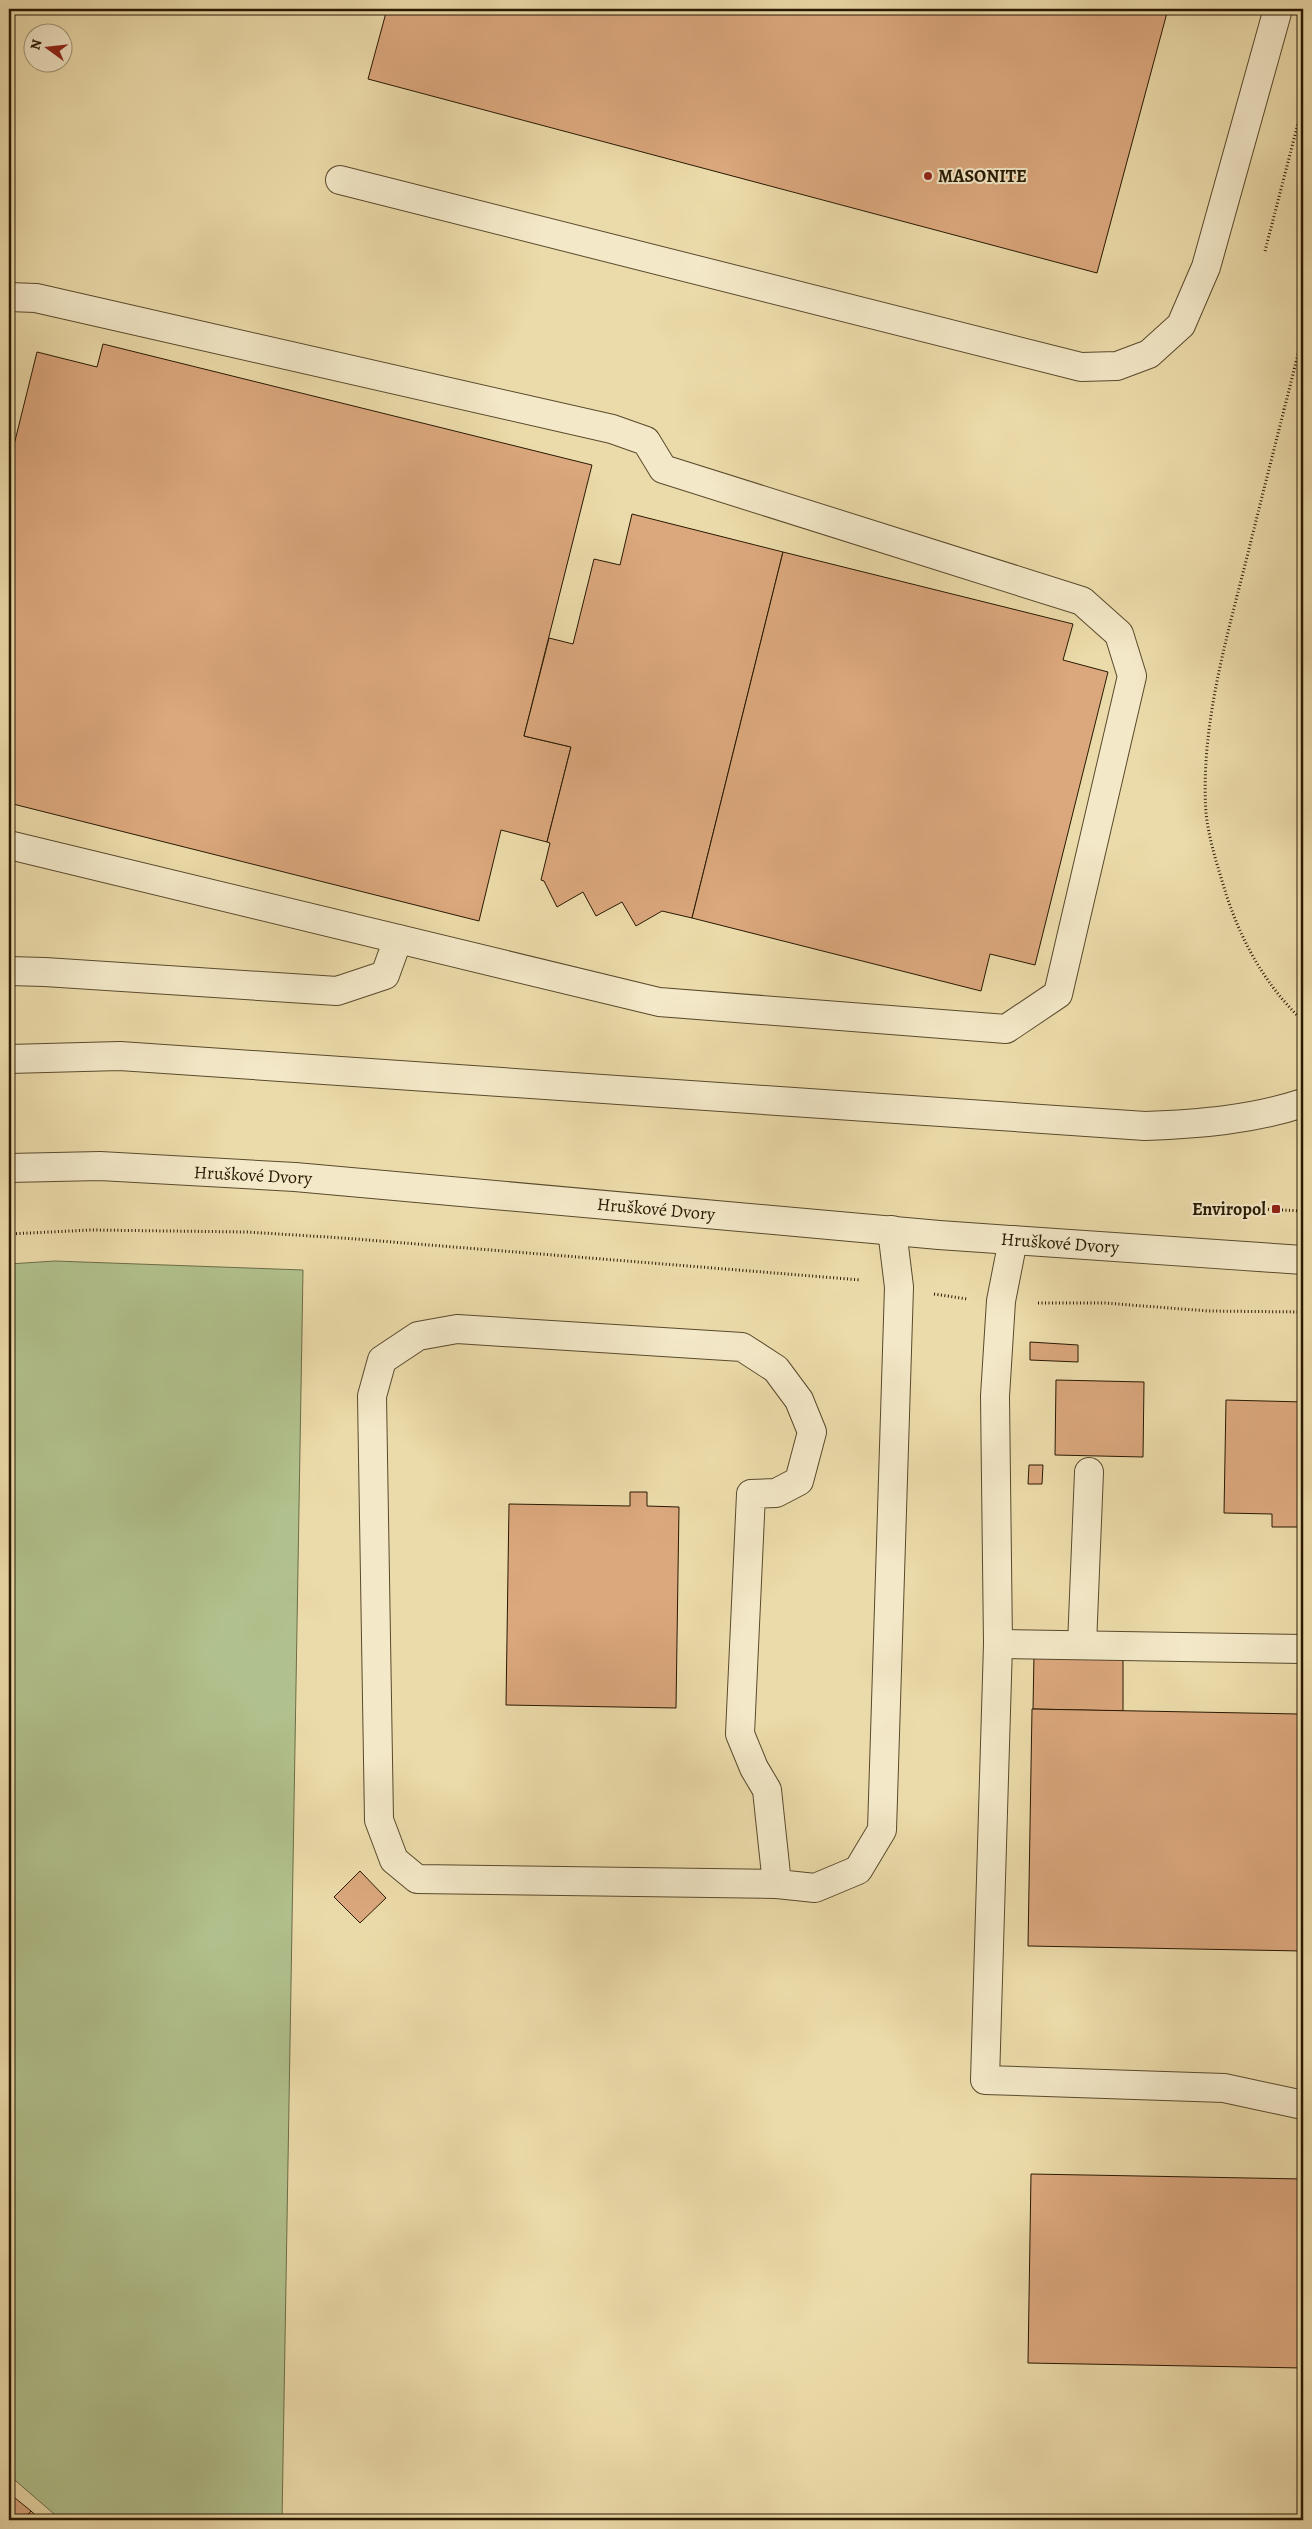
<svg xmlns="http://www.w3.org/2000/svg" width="1312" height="2529" font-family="Alegreya,serif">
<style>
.green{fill:#b1c18d;stroke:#6c6d48}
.building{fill:#dba77d;stroke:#281902}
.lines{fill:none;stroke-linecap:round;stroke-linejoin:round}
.minor-casing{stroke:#594a2c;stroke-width:30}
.path{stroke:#281902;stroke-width:3;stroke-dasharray:1 2.5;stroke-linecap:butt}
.minor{stroke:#f3e8c8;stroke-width:28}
.poi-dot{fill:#8f2418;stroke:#f3e8c8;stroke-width:2}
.labels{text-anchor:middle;stroke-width:4;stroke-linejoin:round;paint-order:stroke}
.poi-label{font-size:18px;font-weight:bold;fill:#281902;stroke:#f3e8c8;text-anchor:start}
.street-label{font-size:18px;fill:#281902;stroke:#f3e8c8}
</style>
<rect width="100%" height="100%" fill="#ecdbaa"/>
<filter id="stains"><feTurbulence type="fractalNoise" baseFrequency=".004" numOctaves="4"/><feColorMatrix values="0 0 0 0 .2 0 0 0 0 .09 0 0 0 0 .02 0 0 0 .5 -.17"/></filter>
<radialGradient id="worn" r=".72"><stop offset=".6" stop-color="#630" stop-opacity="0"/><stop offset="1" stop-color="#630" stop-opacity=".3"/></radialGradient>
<polygon class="green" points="55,1261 303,1270 282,2520 61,2520 9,2475 9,1264"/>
<g class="building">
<polygon points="387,9 1168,9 1097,273 368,79"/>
<polygon points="103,344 592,465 524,736 571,747 547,842 501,830 479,921 9,803 9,465 37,352 97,367"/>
<polygon points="632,514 783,552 692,918 662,911 636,926 622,902 596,916 583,892 557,907 544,881 541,880 550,843 547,842 571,747 524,736 549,638 573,644 594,559 620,565"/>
<polygon points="783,552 1073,624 1063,660 1108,672 1035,965 990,954 981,991 692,918"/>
<polygon points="1030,1342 1078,1345 1078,1362 1030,1360"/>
<polygon points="1056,1380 1144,1382 1143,1457 1055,1455"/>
<polygon points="1226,1400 1303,1402 1303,1527 1272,1527 1272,1514 1224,1513"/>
<polygon points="1029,1465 1043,1465 1042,1484 1028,1484"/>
<polygon points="630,1492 647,1492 647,1506 679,1507 676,1708 506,1705 509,1504 630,1506"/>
<polygon points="1034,1654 1123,1655 1123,1711 1033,1709"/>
<polygon points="1299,1695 1303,1695 1303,1951 1028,1946 1032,1709 1299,1714"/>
<polygon points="360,1871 386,1898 360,1923 334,1897"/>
<polygon points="1031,2174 1303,2179 1303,2368 1028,2363"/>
<polygon points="15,2498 31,2511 23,2520 9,2520 9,2506"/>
<polygon points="31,2511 41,2520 23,2520"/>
</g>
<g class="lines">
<g class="minor-casing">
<g id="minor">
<polyline points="340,180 1081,367 1117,366 1149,354 1181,325 1206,267 1278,9"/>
<polyline points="9,297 36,298 612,429 646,441 663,469 1082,601 1119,634 1132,676 1058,994 1006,1029 659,1002 9,845"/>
<polyline points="9,971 45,972 337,991 385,975 398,939"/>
<path d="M9 1059 120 1056 1145 1126C1199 1124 1251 1120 1303 1103"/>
<polyline points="9,1168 100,1166 295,1177 939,1235 1303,1260"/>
<polyline points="1013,1240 1001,1301 995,1396 998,1644 985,2080 1224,2088 1303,2105"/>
<polyline points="998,1644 1303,1649"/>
<polyline points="1082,1645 1089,1472"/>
<polyline points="777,1884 767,1790 754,1768 740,1734 751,1494 776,1493 799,1481 812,1432 799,1400 776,1369 742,1347 457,1329 418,1336 382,1360 372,1396 379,1820 394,1860 417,1879 777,1884 815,1888 858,1870 882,1830 899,1287 892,1230"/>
</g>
</g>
<g class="path">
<polyline points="1265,251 1303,104"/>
<path d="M1303 334C1285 407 1266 480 1248 553 1227 637 1200 726 1206 813 1209 841 1218 867 1226 894 1242 943 1266 986 1303 1021"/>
<polyline points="1261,1209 1303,1211"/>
<polyline points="9,1234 91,1230 247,1232 343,1238 861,1280"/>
<polyline points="934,1294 967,1299"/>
<polyline points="1038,1303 1105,1303 1208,1311 1303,1312"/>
</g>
<use href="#minor" class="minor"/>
</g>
<g class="poi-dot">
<circle cx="928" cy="176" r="5"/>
<rect x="1271" y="1204" width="10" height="10" rx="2.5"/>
</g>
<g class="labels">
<g class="poi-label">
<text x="938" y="182">MASONITE</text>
<text x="1266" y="1215" text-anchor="end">Enviropol</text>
</g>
<g class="street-label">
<text transform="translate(253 1175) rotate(3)" y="6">Hruškové Dvory</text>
<text transform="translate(656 1209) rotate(5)" y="6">Hruškové Dvory</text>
<text transform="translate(1060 1243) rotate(4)" y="6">Hruškové Dvory</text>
</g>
</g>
<rect width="1312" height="2529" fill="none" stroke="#ecdbaa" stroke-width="30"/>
<rect x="10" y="10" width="1292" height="2509" fill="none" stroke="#281902" stroke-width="2.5"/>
<rect x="15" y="15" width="1282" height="2499" fill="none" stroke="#281902"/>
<g transform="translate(48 48) rotate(285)"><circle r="24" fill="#f3e8c8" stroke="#a29579"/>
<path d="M0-4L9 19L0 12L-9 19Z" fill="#8f2418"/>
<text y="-8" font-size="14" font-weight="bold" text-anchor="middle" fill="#281902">N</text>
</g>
<rect width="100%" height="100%" filter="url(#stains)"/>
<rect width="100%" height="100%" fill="url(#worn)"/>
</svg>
